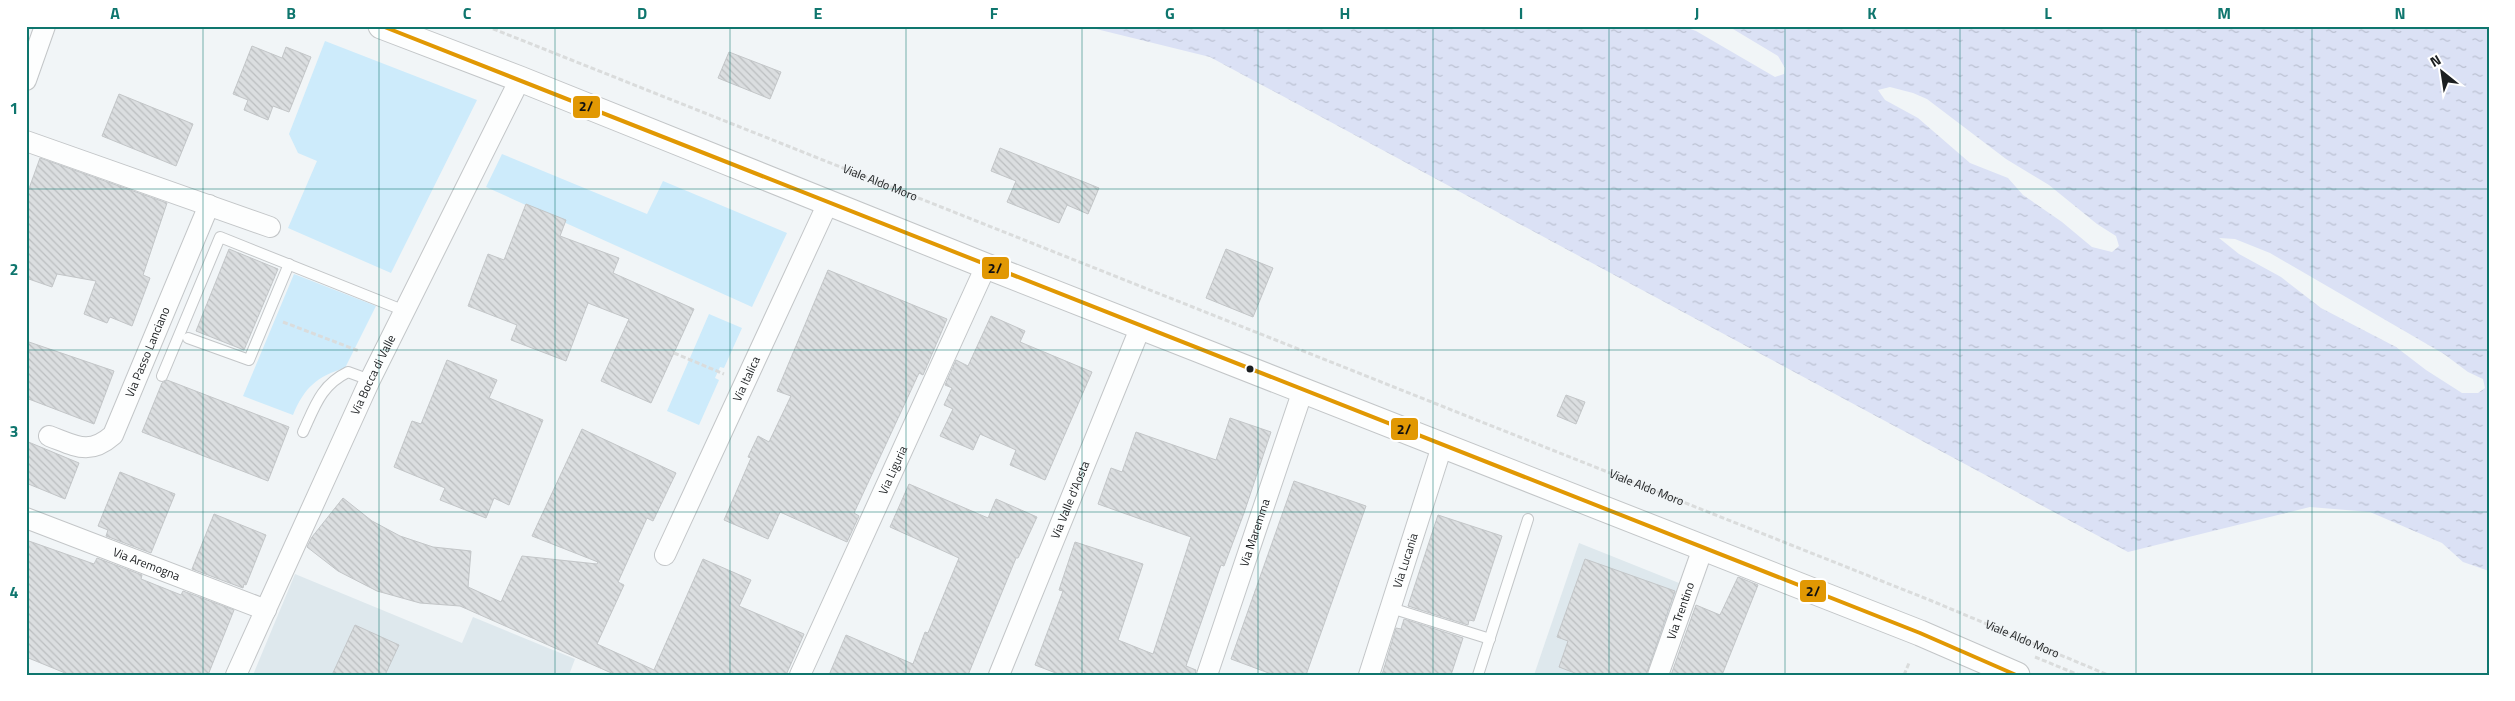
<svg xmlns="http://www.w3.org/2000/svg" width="2515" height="701" font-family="'Titillium Web',sans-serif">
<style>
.built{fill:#dee8ed}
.green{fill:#cdebfb}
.water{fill:url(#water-ripples)}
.pier{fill:#f1f5f7}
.building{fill:url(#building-back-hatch);stroke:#c3c6c8}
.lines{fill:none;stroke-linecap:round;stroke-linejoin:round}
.service-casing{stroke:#c3c6c8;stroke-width:12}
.minor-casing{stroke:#c3c6c8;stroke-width:22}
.tertiary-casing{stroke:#c3c6c8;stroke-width:27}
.path{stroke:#dadcdc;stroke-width:3;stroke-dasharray:5 2.5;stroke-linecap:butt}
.service{stroke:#fdfefe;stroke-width:10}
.minor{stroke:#fdfefe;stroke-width:20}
.tertiary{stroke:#fdfefe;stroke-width:25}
.bus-1-casing{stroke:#fff;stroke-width:8}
.bus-1{stroke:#e19803;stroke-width:4}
.grid{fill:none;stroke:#0f766e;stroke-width:1;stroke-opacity:0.55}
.bus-dot{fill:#1c1f21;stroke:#fff;stroke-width:2}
.labels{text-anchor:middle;stroke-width:4;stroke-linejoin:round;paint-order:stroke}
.street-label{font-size:12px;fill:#1c1f21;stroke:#fff}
.line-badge{stroke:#fff;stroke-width:2}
.pale-badge-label{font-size:14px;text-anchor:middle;font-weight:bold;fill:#111}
.neatline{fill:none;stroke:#0f766e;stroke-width:2}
.grid-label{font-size:16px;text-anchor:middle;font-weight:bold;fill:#0f766e}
</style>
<defs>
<pattern id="water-ripples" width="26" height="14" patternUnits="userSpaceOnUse" patternTransform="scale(1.25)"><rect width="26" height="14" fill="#dbe1f5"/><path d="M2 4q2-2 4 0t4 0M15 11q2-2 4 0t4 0" fill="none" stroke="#bbc1d2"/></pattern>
<pattern id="building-back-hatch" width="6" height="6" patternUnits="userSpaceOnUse" patternTransform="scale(1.25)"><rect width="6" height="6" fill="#dbdee0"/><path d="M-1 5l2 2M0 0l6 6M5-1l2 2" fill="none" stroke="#bbbec0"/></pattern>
</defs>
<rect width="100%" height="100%" fill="#f1f5f7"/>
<g class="built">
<polygon points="1579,543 1684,585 1651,675 1534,675"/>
<polygon points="295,574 462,643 473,617 575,659 569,675 253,675"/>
</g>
<g class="green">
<polygon points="325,41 477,100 391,273 288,228 317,161 298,153 289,134"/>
<polygon points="502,154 647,214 663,181 787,233 752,307 486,187"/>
<path d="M294 274 376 306 345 368C317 376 304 388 293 415L243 396Z"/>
<polygon points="709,314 742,328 724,368 720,367 715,378 719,380 699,425 667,411"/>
</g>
<polygon class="water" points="1084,26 2489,26 2489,571 2463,562 2442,543 2370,512 2310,507 2128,552 1210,57"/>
<g class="pier">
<polygon points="1682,26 1728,26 1778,56 1785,68 1784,74 1775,77 1696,31"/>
<polygon points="1890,87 1913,93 1927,99 2006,159 2049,185 2097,224 2116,236 2119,246 2112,252 2092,247 2062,222 2023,195 2008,178 1970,163 1918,118 1885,100 1878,90"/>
<polygon points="2219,238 2235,239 2270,253 2444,354 2468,372 2483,379 2485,388 2478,393 2462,393 2426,370 2396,347 2321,308 2281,277 2239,254"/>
</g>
<g class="building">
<polygon points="252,46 282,58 286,47 311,57 289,112 273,106 268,120 244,110 248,100 233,94"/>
<polygon points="729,52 781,72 770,99 718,78"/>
<polygon points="119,94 193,124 176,166 102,136"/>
<polygon points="1000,148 1099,188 1088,214 1067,205 1059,223 1007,202 1016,181 991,171"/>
<polygon points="40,158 167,203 143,275 150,278 132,326 110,317 107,323 84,314 96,281 57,274 52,287 26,278 26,197"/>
<polygon points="526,204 566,220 560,236 619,258 613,273 694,309 651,403 601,381 629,319 588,303 566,361 511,340 517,325 468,306 488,254 504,260"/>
<polygon points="229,249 278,269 244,350 196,331"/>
<polygon points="1226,249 1273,268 1253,317 1206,298"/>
<polygon points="828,270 947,319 923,375 919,373 854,513 859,516 847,542 780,512 768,539 724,520 751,458 748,457 758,436 769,442 791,396 777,391"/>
<polygon points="991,316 1025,331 1020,342 1092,372 1045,480 1010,465 1016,450 980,434 973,450 940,436 953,409 944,405 952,388 945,385 956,360 968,366"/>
<polygon points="26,341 114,371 94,424 26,398"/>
<polygon points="447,360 497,380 489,398 543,420 509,505 494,498 486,518 440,500 445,488 394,467 412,421 421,424"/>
<polygon points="167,380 289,427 268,481 142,432 162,383"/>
<polygon points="1566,395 1585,402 1576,424 1557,416"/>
<polygon points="1230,418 1271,432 1244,513 1224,566 1221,565 1186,666 1196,670 1195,675 1061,675 1035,665 1063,591 1059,590 1075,542 1143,564 1118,640 1153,654 1191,537 1098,504 1111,468 1122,472 1136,432 1216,460"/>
<polygon points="582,429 676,473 653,521 647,518 618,582 624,585 597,644 654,670 703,559 751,580 739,606 804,634 786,675 616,675 460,606 420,603 377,591 338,571 307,547 312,537 343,498 372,521 400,536 433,547 471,551 468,587 501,602 522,556 597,564 598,562 532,536"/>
<polygon points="26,441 79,463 65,499 26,483"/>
<polygon points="120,472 175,494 151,553 106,536 108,530 98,526"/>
<polygon points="1294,481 1366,506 1306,675 1274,675 1231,659"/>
<polygon points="909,484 988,518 996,499 1037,517 1018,558 1016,558 968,675 829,675 846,635 913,664 925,632 928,633 959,558 890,527"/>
<polygon points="214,514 266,535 246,585 244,584 243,588 192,569"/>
<polygon points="1438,515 1502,536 1474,621 1469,620 1468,625 1408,606"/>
<polygon points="26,540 94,564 97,558 142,575 141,579 181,595 183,591 234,610 208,675 70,675 26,657"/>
<polygon points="1585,559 1675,591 1646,675 1580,675 1559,667 1568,641 1557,637"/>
<polygon points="1738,577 1758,585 1722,675 1671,675 1696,605 1720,615"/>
<polygon points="1404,619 1463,638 1451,675 1382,675 1396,628 1401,629"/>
<polygon points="355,625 399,645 385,675 332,675"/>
</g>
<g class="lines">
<g class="service-casing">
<g id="service">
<polyline points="188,338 249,360 289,264"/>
<polyline points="162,376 220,237 405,311"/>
<path d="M303 432C315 406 321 385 348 372L370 380"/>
<polyline points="1391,608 1490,639"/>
<polyline points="1478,675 1528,519"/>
</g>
</g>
<g class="minor-casing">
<g id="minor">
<polyline points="26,80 45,26"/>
<polyline points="26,141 270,227"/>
<path id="s2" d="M49 436C76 446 89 456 113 435L209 205"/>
<path id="s3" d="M26 518 266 610"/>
<path id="s4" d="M665 555 828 203"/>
<path id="s5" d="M236 675 370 380 520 79"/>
<path id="s6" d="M800 675 986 266"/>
<path id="s7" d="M999 675 1141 326"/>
<path id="s8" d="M1207 675 1303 390"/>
<path id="s9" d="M1369 675 1442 446"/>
<path id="s10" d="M1658 675 1703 548"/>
</g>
</g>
<g class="tertiary-casing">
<polyline id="tertiary" points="381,26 520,79 986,266 1920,633 2017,675"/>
</g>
<g class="path">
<path id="s1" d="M486 26 1932 601 2108 675"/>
<polyline points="283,322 359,351"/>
<polyline points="674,353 724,374"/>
<polyline points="2035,657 2079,675"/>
<polyline points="1904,675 1909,663"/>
</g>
<use href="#service" class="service"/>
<use href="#minor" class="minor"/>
<use href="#tertiary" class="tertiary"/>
<g class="bus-1-casing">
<polyline id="bus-1" points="382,26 1920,633 2016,675"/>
</g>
<use href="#bus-1" class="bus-1"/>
</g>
<path class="grid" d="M203 26V675M379 26V675M555 26V675M730 26V675M906 26V675M1082 26V675M1258 26V675M1433 26V675M1609 26V675M1785 26V675M1960 26V675M2136 26V675M2312 26V675M26 189H2489M26 350H2489M26 512H2489"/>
<circle class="bus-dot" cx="1250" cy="369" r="4.5"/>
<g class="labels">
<g class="street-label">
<text dy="4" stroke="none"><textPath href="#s1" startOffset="424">Viale Aldo Moro</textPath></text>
<text dy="4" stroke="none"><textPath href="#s2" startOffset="159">Via Passo Lanciano</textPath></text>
<text dy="4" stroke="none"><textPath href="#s5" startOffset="330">Via Bocca di Valle</textPath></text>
<text dy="4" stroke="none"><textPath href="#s4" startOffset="194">Via Italica</textPath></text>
<text dy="4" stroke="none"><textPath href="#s6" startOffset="225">Via Liguria</textPath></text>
<text dy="4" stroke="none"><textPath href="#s1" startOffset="1249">Viale Aldo Moro</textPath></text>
<text dy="4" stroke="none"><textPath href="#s7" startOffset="189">Via Valle d'Aosta</textPath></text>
<text dy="4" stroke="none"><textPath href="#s8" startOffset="150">Via Maremma</textPath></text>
<text dy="4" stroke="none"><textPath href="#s9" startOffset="120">Via Lucania</textPath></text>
<text dy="4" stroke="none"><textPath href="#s3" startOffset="129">Via Aremogna</textPath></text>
<text dy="4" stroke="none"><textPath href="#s10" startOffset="68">Via Trentino</textPath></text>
<text dy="4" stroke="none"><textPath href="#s1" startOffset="1654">Viale Aldo Moro</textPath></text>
</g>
</g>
<g class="line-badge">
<rect x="572" y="95" width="29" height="24" rx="5" fill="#e19803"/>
<rect x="981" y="256" width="29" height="24" rx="5" fill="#e19803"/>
<rect x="1390" y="417" width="29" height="24" rx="5" fill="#e19803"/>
<rect x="1799" y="579" width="28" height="24" rx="5" fill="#e19803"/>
</g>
<g class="pale-badge-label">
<text x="586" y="111">2/</text>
<text x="995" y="273">2/</text>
<text x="1404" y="434">2/</text>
<text x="1813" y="596">2/</text>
</g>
<rect width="2515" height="701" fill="none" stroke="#ffffff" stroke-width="55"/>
<g transform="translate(2442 72) rotate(330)" stroke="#ffffff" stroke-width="4" paint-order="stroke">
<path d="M0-4L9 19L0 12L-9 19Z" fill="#1c1f21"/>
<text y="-8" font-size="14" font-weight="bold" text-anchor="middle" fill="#1c1f21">N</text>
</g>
<rect x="28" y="28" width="2460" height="646" class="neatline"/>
<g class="grid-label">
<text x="115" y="19">A</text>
<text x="291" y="19">B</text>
<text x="467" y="19">C</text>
<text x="642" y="19">D</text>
<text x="818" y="19">E</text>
<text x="994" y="19">F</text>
<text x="1170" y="19">G</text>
<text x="1345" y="19">H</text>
<text x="1521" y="19">I</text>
<text x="1697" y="19">J</text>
<text x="1872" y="19">K</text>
<text x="2048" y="19">L</text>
<text x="2224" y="19">M</text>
<text x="2400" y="19">N</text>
<text x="14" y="114">1</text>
<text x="14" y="275">2</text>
<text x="14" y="437">3</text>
<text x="14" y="598">4</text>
</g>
</svg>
